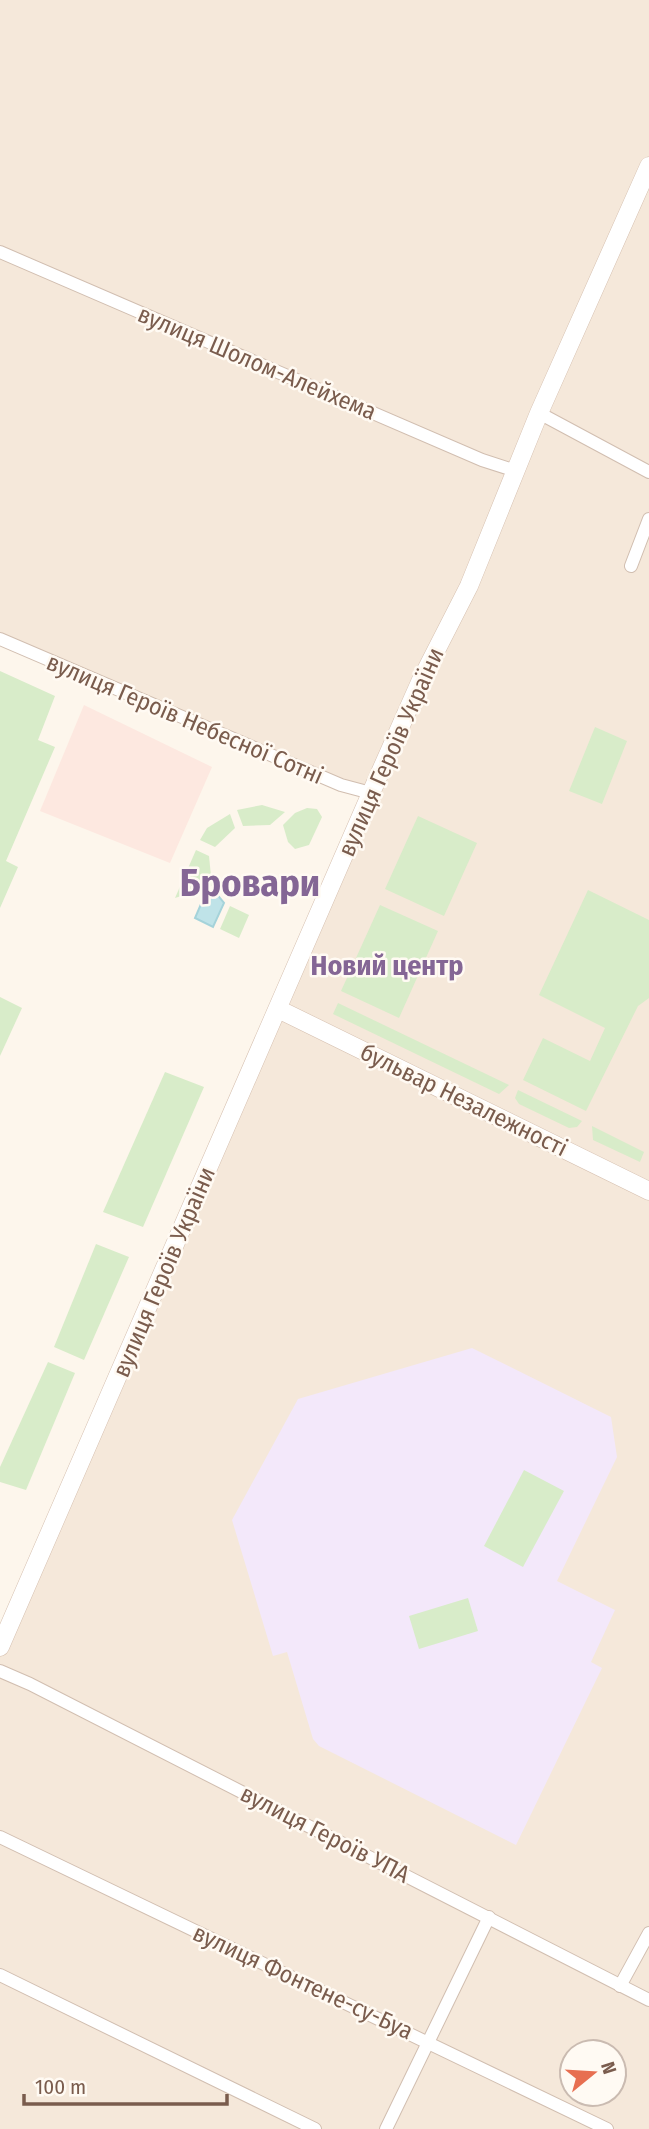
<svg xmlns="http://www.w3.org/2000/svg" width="649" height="2129" font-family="'Fira Sans Condensed',sans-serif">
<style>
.residential{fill:#f5e8da;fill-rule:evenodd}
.commercial{fill:#fde8e0}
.education{fill:#f3e8fa}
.green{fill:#d8ecc9}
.water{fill:#bfe3e8;stroke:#a5d3da;stroke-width:2}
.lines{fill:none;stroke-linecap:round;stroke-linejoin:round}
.minor-casing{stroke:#d1beb0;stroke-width:14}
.secondary-casing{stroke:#d6c0b0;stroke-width:19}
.minor{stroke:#fff;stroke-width:12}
.secondary{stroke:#fff;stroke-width:18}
.labels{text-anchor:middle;stroke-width:5;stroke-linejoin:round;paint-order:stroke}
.street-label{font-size:24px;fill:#7a5c4d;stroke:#fffaf3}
.quarter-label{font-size:28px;font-weight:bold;fill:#846695;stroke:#fffaf3}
.town-label{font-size:38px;font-weight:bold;fill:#846695;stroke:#fffaf3}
</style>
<rect width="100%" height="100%" fill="#fdf6ec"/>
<path class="residential" d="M0 0H649V2129H0V1647L371 793 0 639ZM572 2052H614V2094H572Z"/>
<polygon class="commercial" points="84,705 212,767 170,863 40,811"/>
<polygon class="education" points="472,1348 611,1417 617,1457 557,1581 615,1610 591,1662 602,1668 516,1845 319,1746 313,1739 287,1652 273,1656 232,1520 298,1399"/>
<g class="green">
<polygon points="0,671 55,696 38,740 55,747 6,861 18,867 0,908"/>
<polygon points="595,727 627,741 602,804 569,791"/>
<polygon points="262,805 285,812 270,825 243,826 237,810"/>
<polygon points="307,808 317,809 322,817 309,845 295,849 288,842 283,825 295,813"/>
<polygon points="230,814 235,828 215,847 200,840 207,828"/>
<polygon points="418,816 477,843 444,916 385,889"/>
<polygon points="196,850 209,856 212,886 175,898"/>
<polygon points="588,890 649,920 649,998 638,1006 586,1111 523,1080 543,1038 590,1061 605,1028 539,995"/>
<polygon points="380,905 438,931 399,1018 341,991"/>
<polygon points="230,906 249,915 239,938 220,929"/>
<polygon points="0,997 22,1008 0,1056"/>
<polygon points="338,1003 509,1085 499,1094 333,1014"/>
<polygon points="165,1072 204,1087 143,1227 103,1212"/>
<polygon points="518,1090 582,1121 577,1127 569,1128 519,1104 515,1098"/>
<polygon points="592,1126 644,1152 640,1162 593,1140"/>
<polygon points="96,1244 129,1257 84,1360 54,1347"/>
<polygon points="48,1362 75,1373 26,1490 0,1482 0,1467"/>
<polygon points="524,1470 564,1491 523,1567 484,1546"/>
<polygon points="468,1598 478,1631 419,1649 409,1616"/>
</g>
<polygon class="water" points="216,893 224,903 213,927 195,918 204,897"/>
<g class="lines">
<g class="minor-casing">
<g id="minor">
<polyline points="0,252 482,460 516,471"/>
<polyline points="539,413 649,472"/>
<polyline points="631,566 649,519"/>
<polyline points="0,639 341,785 371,793"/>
<polyline points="0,1671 30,1684 649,2000"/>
<polyline points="0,1837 607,2129"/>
<polyline points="0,1975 315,2129"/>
<polyline points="620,1986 649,1933"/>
<polyline points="386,2129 489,1917"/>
</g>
</g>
<g class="secondary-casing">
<g id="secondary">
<polyline points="278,1009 649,1191"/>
<polyline points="0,1647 371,793 421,680 469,586 539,413 649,166"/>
</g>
</g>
<use href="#minor" class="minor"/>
<use href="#secondary" class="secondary"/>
</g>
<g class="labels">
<g class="street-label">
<text transform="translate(257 363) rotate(23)" y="8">вулиця Шолом-Алейхема</text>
<text transform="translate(185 719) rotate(23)" y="8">вулиця Героїв Небесної Сотні</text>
<text transform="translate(391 752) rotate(-66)" y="8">вулиця Героїв України</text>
<text transform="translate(464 1100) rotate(26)" y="8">бульвар Незалежності</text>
<text transform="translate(164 1272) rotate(-67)" y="8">вулиця Героїв України</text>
<text transform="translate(325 1834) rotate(27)" y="8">вулиця Героїв УПА</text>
<text transform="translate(303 1982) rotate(25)" y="8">вулиця Фонтене-су-Буа</text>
</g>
<g class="quarter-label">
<text x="387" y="975">Новий центр</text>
</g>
<g class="town-label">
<text x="250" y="896">Бровари</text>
</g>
</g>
<g transform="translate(593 2073) rotate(72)"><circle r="33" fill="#fffaf3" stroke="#cabbb1" stroke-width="2"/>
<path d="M0-5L12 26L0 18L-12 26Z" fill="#e76f51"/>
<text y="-10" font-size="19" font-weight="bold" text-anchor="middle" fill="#7a5c4d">N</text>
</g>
<path d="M24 2094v10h203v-10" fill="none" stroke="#7a5c4d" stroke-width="3.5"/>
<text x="35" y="2094" font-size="21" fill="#7a5c4d" stroke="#fffaf3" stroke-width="5" paint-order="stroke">100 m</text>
</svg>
